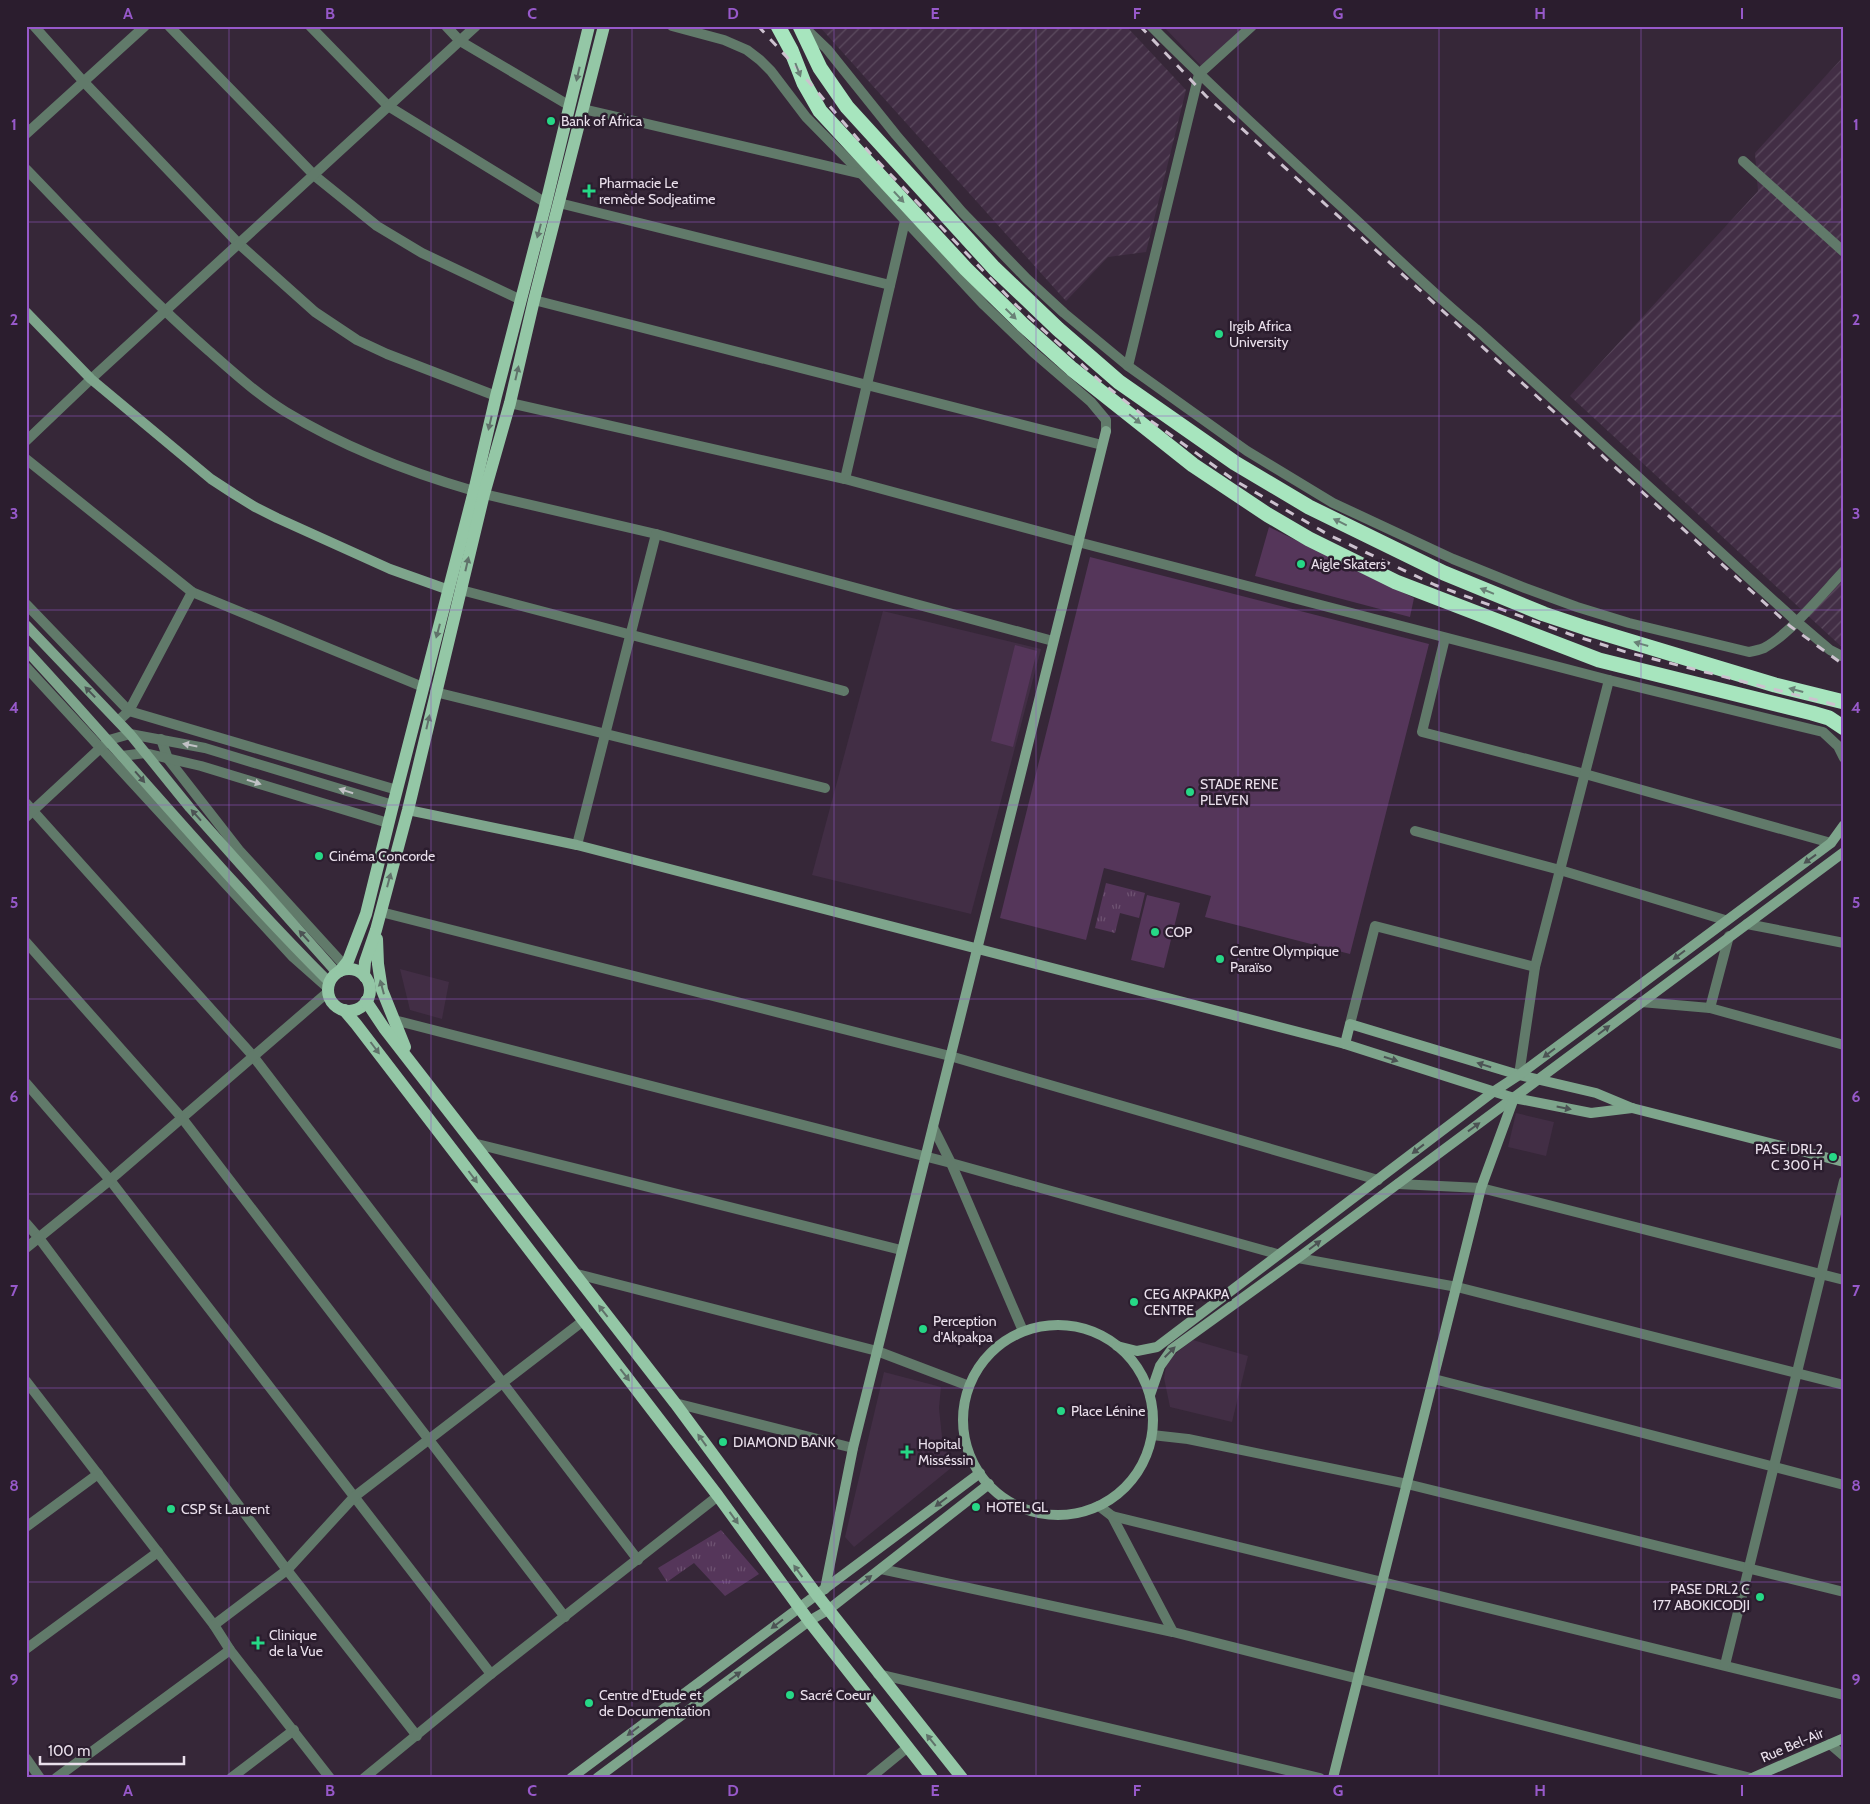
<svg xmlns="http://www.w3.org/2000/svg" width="1870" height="1804" font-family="Cabin,sans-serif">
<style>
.built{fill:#422e45}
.industrial{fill:url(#industrial-furrows)}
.grass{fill:url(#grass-tufts)}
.pitch{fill:#55365a}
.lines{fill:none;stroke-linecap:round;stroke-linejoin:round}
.street{stroke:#617a6a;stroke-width:10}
.secondary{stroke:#7ea58c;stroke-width:10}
.primary{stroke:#94c7a6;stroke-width:12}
.highway{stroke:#a7e5be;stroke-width:15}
.rail{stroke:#cdc2cf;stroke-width:3;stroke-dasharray:9 9;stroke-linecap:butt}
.oneway{fill:#698176}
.oneway2{fill:#60726a}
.oneway3{fill:#4c5354}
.oneway4{fill:#c1c1c5}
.grid{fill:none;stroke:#9759ca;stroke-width:1;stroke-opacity:0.55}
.poi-dot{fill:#26d886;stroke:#2b1d2e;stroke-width:2}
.labels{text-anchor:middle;stroke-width:5;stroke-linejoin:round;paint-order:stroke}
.poi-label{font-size:14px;fill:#eae0ec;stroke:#2b1d2e;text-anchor:start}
.street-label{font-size:14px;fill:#eae0ec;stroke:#2b1d2e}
.neatline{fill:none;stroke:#9759ca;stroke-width:2}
.grid-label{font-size:16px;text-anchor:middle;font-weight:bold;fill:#9759ca}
</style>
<defs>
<pattern id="industrial-furrows" width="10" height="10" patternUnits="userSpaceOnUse" patternTransform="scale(1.25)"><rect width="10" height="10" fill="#422e45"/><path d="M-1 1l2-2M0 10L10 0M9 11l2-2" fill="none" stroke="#5d4c60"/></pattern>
<pattern id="grass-tufts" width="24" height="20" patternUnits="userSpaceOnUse" patternTransform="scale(1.25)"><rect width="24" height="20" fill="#55365a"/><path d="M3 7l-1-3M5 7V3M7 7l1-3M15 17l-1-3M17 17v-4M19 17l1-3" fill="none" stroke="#6e5372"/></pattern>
</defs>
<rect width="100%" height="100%" fill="#362738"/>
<g class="built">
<polygon points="1163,26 1252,26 1206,71"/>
<polygon points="883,611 1041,649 971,914 812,875"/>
<polygon points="400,969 449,982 442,1019 410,1010"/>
<polygon points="1516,1113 1554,1122 1546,1156 1508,1147"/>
<polygon points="1193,1340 1248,1356 1232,1422 1170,1407 1164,1378 1166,1366 1172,1356"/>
<polygon points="884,1372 941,1387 939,1408 942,1437 951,1468 854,1547 845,1537"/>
</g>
<g class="industrial">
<polygon points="819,26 1126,26 1186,90 1146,252 1108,257 1066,301"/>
<polygon points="1844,56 1844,649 1570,396 1758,191 1755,153"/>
</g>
<g class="grass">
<polygon points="1106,883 1145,893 1139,918 1120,913 1115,933 1095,928"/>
<polygon points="721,1530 759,1574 725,1596 694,1563 667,1582 658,1568"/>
</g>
<g class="pitch">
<polygon points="1269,527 1414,598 1410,617 1255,576"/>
<polygon points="1090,557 1429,644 1350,954 1205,917 1211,896 1104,868 1086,940 1000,918"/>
<polygon points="1015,645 1037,651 1013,747 991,741"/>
<polygon points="1147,895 1180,903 1164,968 1131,960"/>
</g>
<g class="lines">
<g class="street">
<polyline points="34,26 83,81 239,244 315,312 357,340 387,354 496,396"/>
<polyline points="169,26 315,176 377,226 422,253 521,300"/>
<polyline points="310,26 388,106 546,203"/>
<polyline points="446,26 460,41 570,106"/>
<polyline points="672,26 724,40 747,50 760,60 771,71 806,117 862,174 984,305 1033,352 1091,402 1106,420 1106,431"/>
<path d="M803 26 827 49 896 135 962 212 1027 279 1064 313 1128 366 1247 451 1333 503 1453 559 1525 588 1577 607 1629 623 1749 652C1754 651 1759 650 1764 648 1790 634 1823 593 1844 571"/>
<path d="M1151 26C1209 85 1270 140 1330 196 1379 240 1425 287 1476 329L1796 621 1830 650 1844 657"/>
<polyline points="583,109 862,174"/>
<polyline points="26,134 145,26"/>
<polyline points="1743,161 1844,252"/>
<path d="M26 169C86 231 144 294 209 351 233 372 258 395 286 412 342 446 412 473 474 491"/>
<polyline points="559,203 890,285"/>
<polyline points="534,300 1102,445"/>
<polyline points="1128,366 1199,74 1252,26"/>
<polyline points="510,403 845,479 1078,542 1609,680 1823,732 1838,746 1844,758"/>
<polyline points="26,441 91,379 476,26"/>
<polyline points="26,459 192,592 423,687"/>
<polyline points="845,479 905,221"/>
<polyline points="484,494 656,534 1053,641"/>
<polyline points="461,590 844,691"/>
<polyline points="26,604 129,711 397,790"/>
<polyline points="1445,638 1422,732 1585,774 1831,843"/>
<polyline points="26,667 293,957 328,988"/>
<polyline points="435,692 825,788"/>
<polyline points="118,721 129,711 192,592"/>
<polyline points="161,739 168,759 239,850 345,966"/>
<polyline points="122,756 145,753 201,766 388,823"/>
<polyline points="26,803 253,1056 638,1560"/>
<polyline points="26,817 109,740 130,734 205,748 393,805"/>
<polyline points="1415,831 1560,870 1725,920"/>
<polyline points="577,845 656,534"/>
<polyline points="381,912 950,1056 1378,1180"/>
<polyline points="1747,924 1844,943"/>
<polyline points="26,942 182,1118 565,1617"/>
<polyline points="1641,1002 1710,1008 1844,1045"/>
<polyline points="1710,1008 1729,936"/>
<polyline points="394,1020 951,1163 1277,1254"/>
<polyline points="1350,1024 1375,926 1535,967"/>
<polyline points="1519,1075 1535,967 1609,680"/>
<polyline points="26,1083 110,1180 491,1674"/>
<polyline points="933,1127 951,1163 1023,1331"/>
<polyline points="473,1143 901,1250"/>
<polyline points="1398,1184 1481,1188 1844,1280"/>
<polyline points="26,1223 39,1238 287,1570 417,1736"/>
<polyline points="26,1248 110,1180 328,992"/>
<polyline points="1298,1258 1457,1287 1844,1385"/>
<polyline points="573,1273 877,1351 969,1386"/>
<polyline points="1434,1379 1844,1485"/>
<polyline points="26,1381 214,1625 230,1650 330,1778"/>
<polyline points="675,1403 853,1448"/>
<polyline points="1152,1435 1188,1439 1407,1484 1844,1592"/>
<polyline points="1099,1506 1112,1516 1173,1632"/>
<polyline points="1112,1516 1844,1695"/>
<polyline points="26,1527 98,1474"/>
<polyline points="881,1569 1173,1632 1751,1778"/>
<polyline points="214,1625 287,1570 354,1497 583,1321"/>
<polyline points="26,1649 158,1552"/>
<polyline points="1725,1665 1844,1181"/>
<polyline points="878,1674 1320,1778"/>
<polyline points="1830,1744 1844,1756"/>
<polyline points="26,1758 40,1778"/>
<polyline points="56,1778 230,1650"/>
<polyline points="231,1778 294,1730"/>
<polyline points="364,1778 491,1674 718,1496"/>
<polyline points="870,1778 908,1747"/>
</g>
<g class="secondary">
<polyline points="26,312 91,379 211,479 234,494 255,507 277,518 390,569 449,590"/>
<polyline points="26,625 130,734 190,808 337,973"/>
<path d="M26 650C128 760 223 876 329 982"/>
<polyline points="408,810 577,845 1345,1044 1514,1098 1591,1113 1632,1108"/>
<polyline points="1345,1044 1350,1024 1519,1075 1596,1093 1632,1108 1844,1162"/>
<circle cx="1058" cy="1420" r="95"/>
<polyline points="1117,1346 1137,1351 1157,1347 1493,1092 1519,1075 1831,843 1844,825"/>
<polyline points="1150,1395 1160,1366 1172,1349 1298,1258 1844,852"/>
<polyline points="825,1589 853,1448 1106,431"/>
<polyline points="571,1778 980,1473"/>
<polyline points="597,1778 809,1621 828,1610 989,1484"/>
<polyline points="1333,1778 1481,1188 1514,1098"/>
<polyline points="1752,1778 1844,1738"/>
</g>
<g class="primary">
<polyline points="377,939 378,964 382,990 405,1047"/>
<circle cx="349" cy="990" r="21"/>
<polyline points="340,971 348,961 366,914 393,805 474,491 496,396 546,203 589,26"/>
<polyline points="365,977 364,974 365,962 376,930 408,810 484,494 510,403 534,300 604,26"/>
<polyline points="366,1001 384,1028 675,1403 817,1595 962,1778"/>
<polyline points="344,1010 356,1024 718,1496 809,1621 932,1778"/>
</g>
<g class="highway">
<polyline points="778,26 791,50 804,83 820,111 966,269 1023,325 1072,369 1193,465 1268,515 1309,539 1396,582 1599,660 1812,713 1829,718 1844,728"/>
<polyline points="800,26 820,68 847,107 994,268 1058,329 1119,382 1235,463 1309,507 1444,573 1544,614 1586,628 1775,685 1844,702"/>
</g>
<g class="rail">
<polyline points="758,26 797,68 869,152 1017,306 1100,381 1144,416 1234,480 1329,535 1435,585 1572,635 1626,652 1844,707"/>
<polyline points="1140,26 1206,96 1790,626 1844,665"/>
</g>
</g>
<defs><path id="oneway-solid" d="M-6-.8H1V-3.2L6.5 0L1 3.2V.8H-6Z" transform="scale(1.25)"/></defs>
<g class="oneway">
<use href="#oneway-solid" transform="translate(798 70) rotate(69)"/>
<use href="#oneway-solid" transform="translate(899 197) rotate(47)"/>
<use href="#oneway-solid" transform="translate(1011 314) rotate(44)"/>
<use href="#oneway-solid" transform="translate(1135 419) rotate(39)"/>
<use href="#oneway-solid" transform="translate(1340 522) rotate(-154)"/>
<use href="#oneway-solid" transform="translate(1487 591) rotate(-158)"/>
<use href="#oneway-solid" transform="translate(1641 644) rotate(-164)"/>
<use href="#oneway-solid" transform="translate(1796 690) rotate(-165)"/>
</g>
<g class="oneway2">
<use href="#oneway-solid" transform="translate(578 74) rotate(103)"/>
<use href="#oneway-solid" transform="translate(539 231) rotate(105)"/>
<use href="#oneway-solid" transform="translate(517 373) rotate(-77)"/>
<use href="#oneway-solid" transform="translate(490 423) rotate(103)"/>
<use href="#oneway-solid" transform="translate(467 564) rotate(-77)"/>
<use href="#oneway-solid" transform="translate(438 631) rotate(105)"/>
<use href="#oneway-solid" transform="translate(428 722) rotate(-77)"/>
<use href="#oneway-solid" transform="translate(389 880) rotate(-75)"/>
<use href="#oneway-solid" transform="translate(382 987) rotate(-105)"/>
<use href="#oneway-solid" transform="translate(375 1048) rotate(53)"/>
<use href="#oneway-solid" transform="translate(473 1177) rotate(53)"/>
<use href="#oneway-solid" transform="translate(603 1311) rotate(-128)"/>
<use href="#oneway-solid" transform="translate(625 1375) rotate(52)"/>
<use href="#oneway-solid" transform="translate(702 1440) rotate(-126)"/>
<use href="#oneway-solid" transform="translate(734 1518) rotate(54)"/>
<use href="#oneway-solid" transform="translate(798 1571) rotate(-126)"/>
<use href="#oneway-solid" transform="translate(931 1740) rotate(-129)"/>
</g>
<g class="oneway3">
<use href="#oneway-solid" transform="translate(90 692) rotate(-134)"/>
<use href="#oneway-solid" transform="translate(140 777) rotate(49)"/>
<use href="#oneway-solid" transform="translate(196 815) rotate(-132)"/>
<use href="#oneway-solid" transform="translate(1810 859) rotate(144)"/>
<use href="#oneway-solid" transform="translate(304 936) rotate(-132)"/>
<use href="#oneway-solid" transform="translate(1679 955) rotate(143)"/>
<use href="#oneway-solid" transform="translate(1604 1030) rotate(-37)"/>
<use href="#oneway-solid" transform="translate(1549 1053) rotate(143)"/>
<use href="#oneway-solid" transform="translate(1391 1059) rotate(18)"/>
<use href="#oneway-solid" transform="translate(1484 1065) rotate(-163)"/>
<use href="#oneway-solid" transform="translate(1564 1108) rotate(11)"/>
<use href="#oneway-solid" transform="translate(1474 1127) rotate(-36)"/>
<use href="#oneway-solid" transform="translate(1418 1149) rotate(142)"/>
<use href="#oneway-solid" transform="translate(1315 1245) rotate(-37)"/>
<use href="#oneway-solid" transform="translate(1170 1352) rotate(-45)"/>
<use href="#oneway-solid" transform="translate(941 1502) rotate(143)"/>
<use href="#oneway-solid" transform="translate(866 1580) rotate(-38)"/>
<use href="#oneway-solid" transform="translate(777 1624) rotate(143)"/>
<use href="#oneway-solid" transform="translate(735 1676) rotate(-36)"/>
<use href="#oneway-solid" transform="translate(633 1731) rotate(143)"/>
</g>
<g class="oneway4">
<use href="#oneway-solid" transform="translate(190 745) rotate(-169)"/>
<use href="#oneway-solid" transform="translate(254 782) rotate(17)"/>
<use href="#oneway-solid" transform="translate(346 791) rotate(-163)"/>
</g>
<path class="grid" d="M229 26V1778M431 26V1778M632 26V1778M834 26V1778M1036 26V1778M1238 26V1778M1439 26V1778M1641 26V1778M26 222H1844M26 416H1844M26 610H1844M26 805H1844M26 999H1844M26 1194H1844M26 1388H1844M26 1582H1844"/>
<g class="poi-dot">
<circle cx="551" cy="121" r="5"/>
<path d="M586.5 183.5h5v5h5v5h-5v5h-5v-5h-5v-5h5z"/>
<circle cx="1219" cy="334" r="5"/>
<circle cx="1301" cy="564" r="5"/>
<circle cx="1190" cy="792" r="5"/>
<circle cx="319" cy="856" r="5"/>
<circle cx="1155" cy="932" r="5"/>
<circle cx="1220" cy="959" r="5"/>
<circle cx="1833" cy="1157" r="5"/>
<circle cx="1134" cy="1302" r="5"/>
<circle cx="923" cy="1329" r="5"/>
<circle cx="1061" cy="1411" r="5"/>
<circle cx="723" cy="1442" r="5"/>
<path d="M904.5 1444.5h5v5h5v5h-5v5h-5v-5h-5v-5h5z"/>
<circle cx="976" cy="1507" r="5"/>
<circle cx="171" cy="1509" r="5"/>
<circle cx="1760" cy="1597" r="5"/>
<path d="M255.5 1635.5h5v5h5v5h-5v5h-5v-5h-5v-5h5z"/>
<circle cx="790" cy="1695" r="5"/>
<circle cx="589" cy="1703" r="5"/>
</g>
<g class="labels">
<g class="poi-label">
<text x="561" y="126">Bank of Africa</text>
<text x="599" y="188">Pharmacie Le<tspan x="599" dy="16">remède Sodjeatime</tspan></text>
<text x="1229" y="331">Irgib Africa<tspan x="1229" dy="16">University</tspan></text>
<text x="1311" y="569">Aigle Skaters</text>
<text x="1200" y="789">STADE RENE<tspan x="1200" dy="16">PLEVEN</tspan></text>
<text x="329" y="861">Cinéma Concorde</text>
<text x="1165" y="937">COP</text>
<text x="1230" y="956">Centre Olympique<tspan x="1230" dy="16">Paraïso</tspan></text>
<text x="1823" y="1154" text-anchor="end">PASE DRL2<tspan x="1823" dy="16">C 300 H</tspan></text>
<text x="1144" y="1299">CEG AKPAKPA<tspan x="1144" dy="16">CENTRE</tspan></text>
<text x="933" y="1326">Perception<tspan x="933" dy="16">d'Akpakpa</tspan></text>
<text x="1071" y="1416">Place Lénine</text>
<text x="733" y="1447">DIAMOND BANK</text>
<text x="918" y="1449">Hopital<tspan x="918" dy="16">Misséssin</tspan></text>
<text x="986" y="1512">HOTEL GL</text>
<text x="181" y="1514">CSP St Laurent</text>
<text x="1750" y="1594" text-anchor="end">PASE DRL2 C<tspan x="1750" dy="16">177 ABOKICODJI</tspan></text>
<text x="269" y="1640">Clinique<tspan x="269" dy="16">de la Vue</tspan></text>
<text x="599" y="1700">Centre d'Etude et<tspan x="599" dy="16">de Documentation</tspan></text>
<text x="800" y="1700">Sacré Coeur</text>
</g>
<g class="street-label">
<text transform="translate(1792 1745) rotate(-23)" y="5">Rue Bel-Air</text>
</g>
</g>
<rect width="1870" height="1804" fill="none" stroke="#2b1d2e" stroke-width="55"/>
<path d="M40 1756v8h144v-8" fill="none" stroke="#eae0ec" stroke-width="2.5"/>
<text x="48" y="1756" font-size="15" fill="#eae0ec" stroke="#2b1d2e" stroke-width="4" paint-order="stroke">100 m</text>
<rect x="28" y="28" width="1814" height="1748" class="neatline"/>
<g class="grid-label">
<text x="128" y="19">A</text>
<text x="330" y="19">B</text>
<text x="532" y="19">C</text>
<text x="733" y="19">D</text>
<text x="935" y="19">E</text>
<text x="1137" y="19">F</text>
<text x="1338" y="19">G</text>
<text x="1540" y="19">H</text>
<text x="1742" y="19">I</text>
<text x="14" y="130">1</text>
<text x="1856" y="130">1</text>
<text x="14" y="325">2</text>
<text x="1856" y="325">2</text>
<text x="14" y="519">3</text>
<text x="1856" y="519">3</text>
<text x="14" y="713">4</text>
<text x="1856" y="713">4</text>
<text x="14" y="908">5</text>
<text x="1856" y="908">5</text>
<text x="14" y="1102">6</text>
<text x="1856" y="1102">6</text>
<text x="14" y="1296">7</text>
<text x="1856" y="1296">7</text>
<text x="14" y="1491">8</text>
<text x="1856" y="1491">8</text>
<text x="14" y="1685">9</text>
<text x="1856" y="1685">9</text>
<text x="128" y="1796">A</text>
<text x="330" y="1796">B</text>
<text x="532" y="1796">C</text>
<text x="733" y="1796">D</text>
<text x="935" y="1796">E</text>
<text x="1137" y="1796">F</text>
<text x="1338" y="1796">G</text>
<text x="1540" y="1796">H</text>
<text x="1742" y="1796">I</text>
</g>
</svg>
